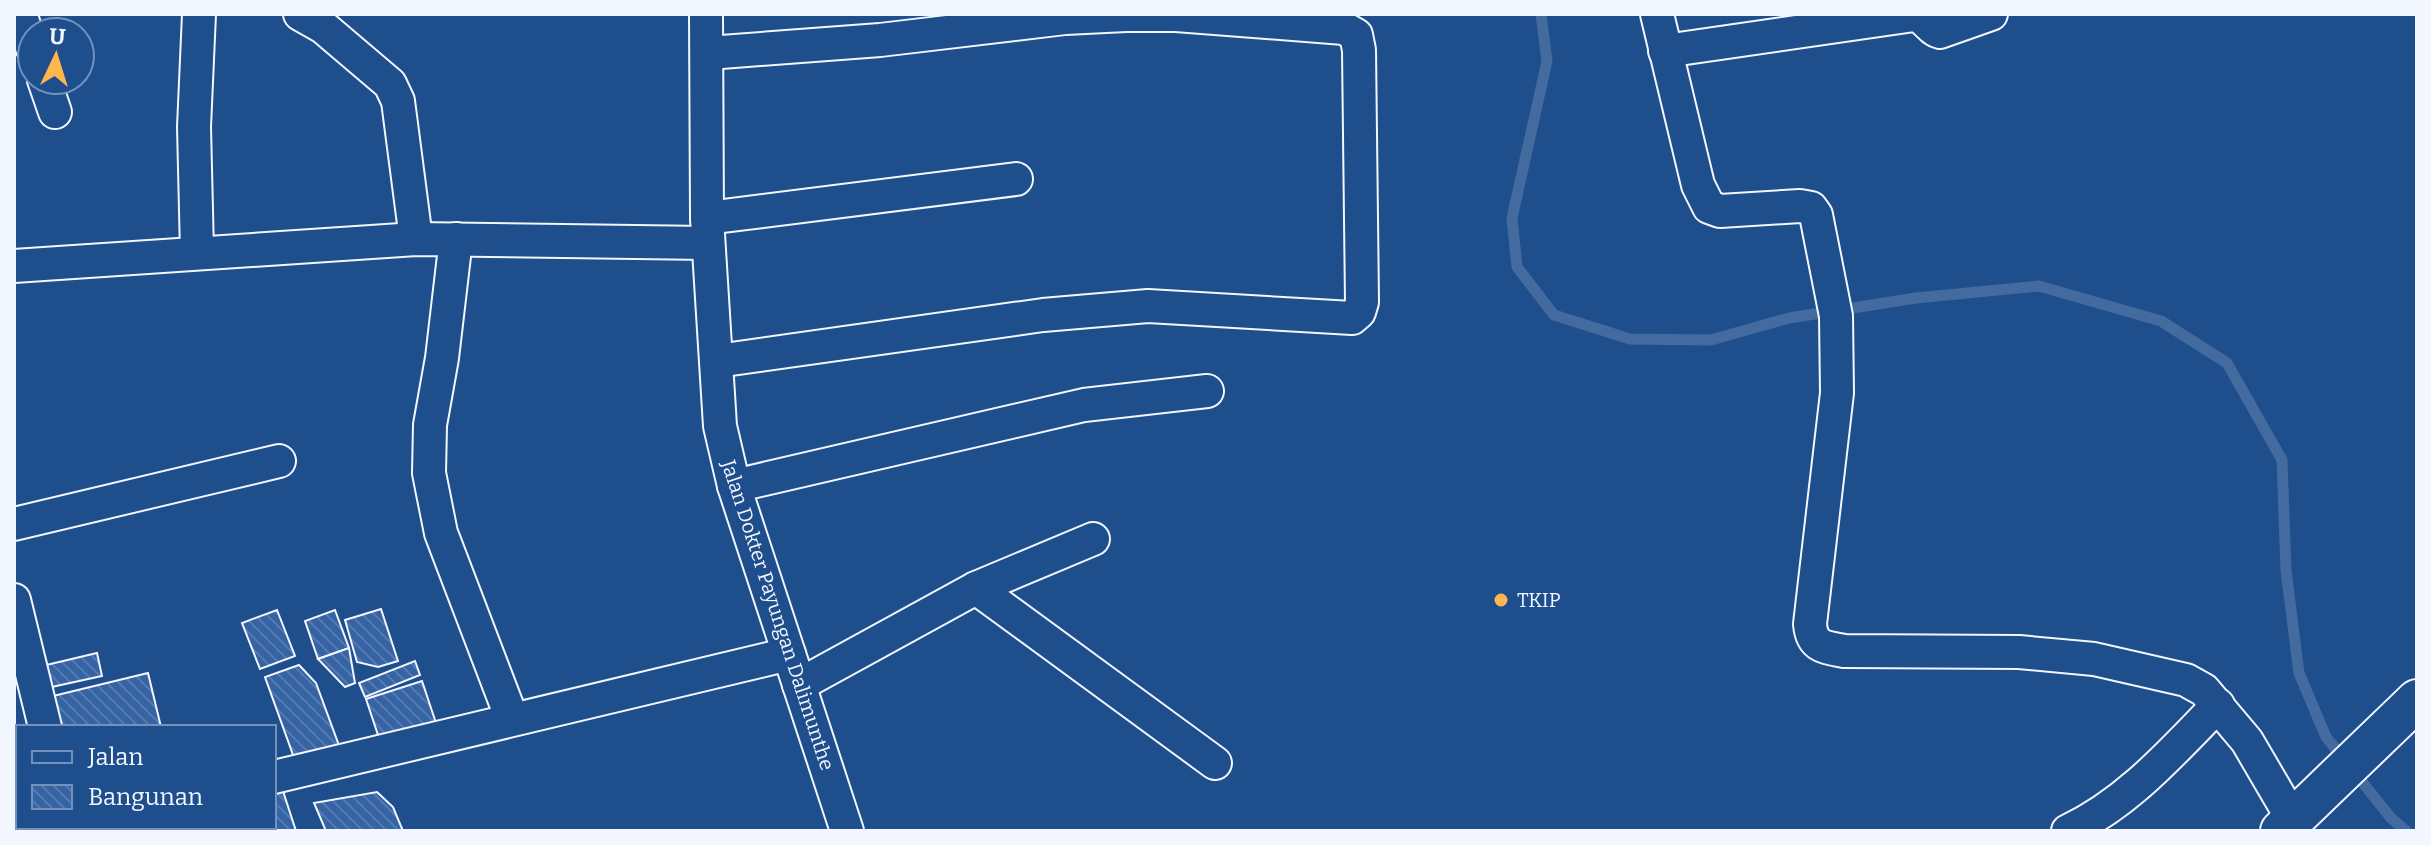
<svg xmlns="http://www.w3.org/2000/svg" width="2431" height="845" font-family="Bitter,serif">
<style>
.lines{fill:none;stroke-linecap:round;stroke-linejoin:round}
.stream{stroke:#446ba0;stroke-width:11}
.building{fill:url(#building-back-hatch);stroke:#f2f6ff;stroke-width:2}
.minor-casing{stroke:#f2f6ff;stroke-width:36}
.tertiary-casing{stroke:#f2f6ff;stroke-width:44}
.minor{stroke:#1f4e8c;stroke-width:32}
.tertiary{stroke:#1f4e8c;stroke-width:40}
.poi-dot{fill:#ffb74d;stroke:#1f4e8c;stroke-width:3}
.labels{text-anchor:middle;stroke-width:6;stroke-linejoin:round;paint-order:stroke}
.poi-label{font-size:20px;fill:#f2f6ff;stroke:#1f4e8c;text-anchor:start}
.street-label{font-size:20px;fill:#f2f6ff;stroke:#1f4e8c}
</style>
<defs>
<pattern id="building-back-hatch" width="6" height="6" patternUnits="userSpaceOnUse" patternTransform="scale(2)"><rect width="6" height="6" fill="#3563a3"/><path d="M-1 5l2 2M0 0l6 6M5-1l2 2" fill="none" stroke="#537ab1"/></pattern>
</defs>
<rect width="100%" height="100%" fill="#1f4e8c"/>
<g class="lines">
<polyline class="stream" points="1541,14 1547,61 1512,218 1517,267 1554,315 1630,339 1711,340 1789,318 1916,298 2039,286 2161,321 2227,363 2282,460 2286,571 2299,673 2326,737 2391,818 2406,831"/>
</g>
<g class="building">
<polygon points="381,609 398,661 378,667 357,662 345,620"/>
<polygon points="277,610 295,656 260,669 242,623"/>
<polygon points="335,610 349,648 318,659 305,621"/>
<polygon points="349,648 355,683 345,687 318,659"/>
<polygon points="97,653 102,676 47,688 42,666"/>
<polygon points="415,661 420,675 365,697 359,683"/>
<polygon points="299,665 316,683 341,751 297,766 265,677"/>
<polygon points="148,673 161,727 56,727 49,697"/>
<polygon points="422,681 437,726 381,744 366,699"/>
<polygon points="281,785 296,831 212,831 210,827 274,827 274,787"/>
<polygon points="377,792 393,807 403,831 326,831 314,803"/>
<polygon points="144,827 186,827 188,831 130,831"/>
</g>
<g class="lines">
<g class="minor-casing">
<g id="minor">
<polyline points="20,14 32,47"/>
<polyline points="300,14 323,27 390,84 398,101 416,239"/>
<polyline points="706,14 707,218 720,426 734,486 847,831"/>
<path d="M1657 14 1698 185 1709 207 1720 211 1800 206 1811 208 1816 215 1836 316 1837 393 1810 624C1812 647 1824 647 1844 651L2019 652 2094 659 2186 680 2204 690 2247 741 2292 818"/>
<path d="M1665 51 1914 15C1926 17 1930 30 1940 32L1991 14"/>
<polyline points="708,53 880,40 1065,18 1126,15 1176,15 1344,28 1356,35 1359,50 1362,302 1359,312 1352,318 1148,306 1043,315 717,361"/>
<polyline points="44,80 55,112"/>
<polyline points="707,218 1016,179"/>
<polyline points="456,239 442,358 430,425 429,473 441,533 512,719"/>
<polyline points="197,252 194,127 199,14"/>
<polyline points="14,266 416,239 708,243"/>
<polyline points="734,486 1084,405 1207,391"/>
<polyline points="14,524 279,461"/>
<polyline points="976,588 1215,763"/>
<polyline points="14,600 45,727"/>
<polyline points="799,685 976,588 1093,539"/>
<polyline points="274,777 789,654"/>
<polyline points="202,827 203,831"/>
<path d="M2068 831C2128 803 2173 751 2218 705"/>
</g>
</g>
<g class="tertiary-casing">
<polyline id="tertiary" points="2281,831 2417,700"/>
</g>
<use href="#minor" class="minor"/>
<use href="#tertiary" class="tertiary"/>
</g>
<circle class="poi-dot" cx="1501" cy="600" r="8"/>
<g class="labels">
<g class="poi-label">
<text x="1517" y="607">TKIP</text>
</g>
<g class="street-label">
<text transform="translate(778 615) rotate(72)" y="7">Jalan Dokter Payungan Dalimunthe</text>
</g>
</g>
<rect width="2431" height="845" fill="none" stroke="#f2f6ff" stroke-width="32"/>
<rect x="16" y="725" width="260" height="104" fill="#1f4e8c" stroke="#7391ba" stroke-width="2"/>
<rect x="32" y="751" width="40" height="12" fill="#1f4e8c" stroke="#7391ba" stroke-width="2"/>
<text x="88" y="765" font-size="24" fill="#f2f6ff">Jalan</text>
<rect x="32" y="785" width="40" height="24" fill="url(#building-back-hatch)" stroke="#7391ba" stroke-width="2"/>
<text x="88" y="805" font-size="24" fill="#f2f6ff">Bangunan</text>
<g transform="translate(56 56) rotate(4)"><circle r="38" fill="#1f4e8c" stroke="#7391ba" stroke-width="2"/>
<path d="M0-6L14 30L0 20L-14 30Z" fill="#ffb74d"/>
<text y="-12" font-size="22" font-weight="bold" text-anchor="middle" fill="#f2f6ff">U</text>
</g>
</svg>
